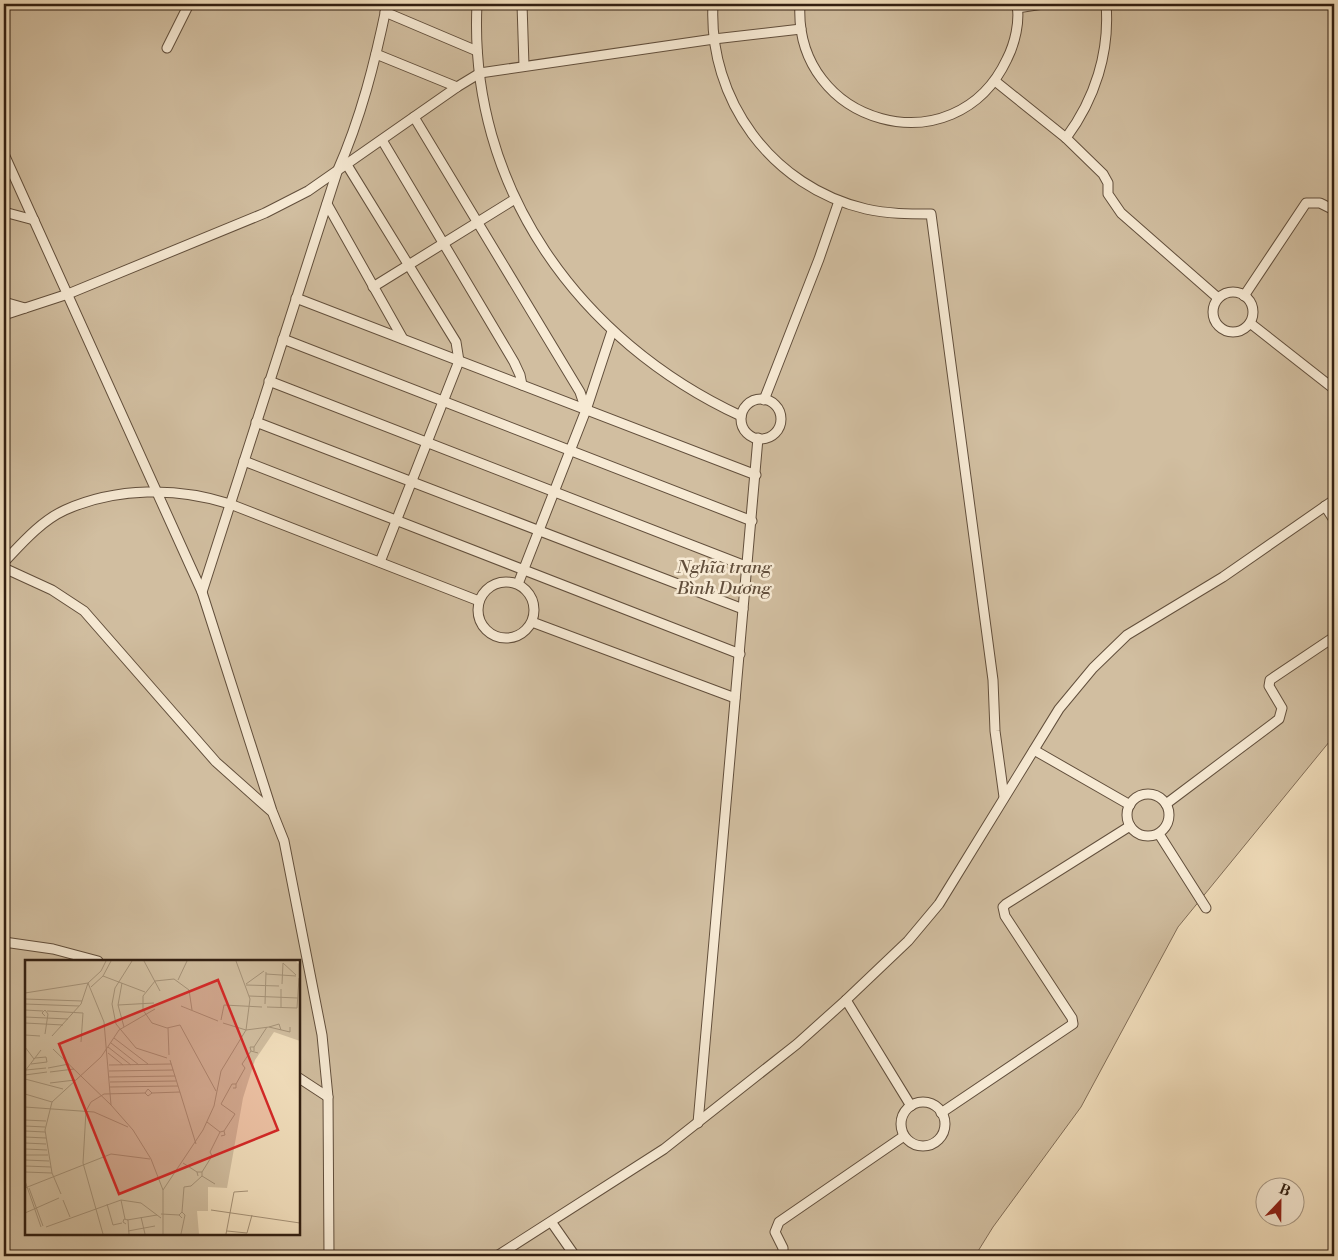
<svg xmlns="http://www.w3.org/2000/svg" width="1338" height="1260" font-family="'Libre Bodoni',serif">
<style>
.green{fill:#d1bea0;stroke:#826e58;fill-rule:evenodd}
.lines{fill:none;stroke-linecap:round;stroke-linejoin:round}
.lane-casing{stroke:#624f3c;stroke-width:11}
.lane{stroke:#f7ead4;stroke-width:9}
.labels{text-anchor:middle;stroke-width:5;stroke-linejoin:round;paint-order:stroke}
.park-label{font-size:18px;font-style:italic;fill:#624f3c;stroke:#f7ead4}
.inset-road{fill:none;stroke:#a59278;stroke-width:1}
.view{fill:#d62828;fill-opacity:0.15;stroke:#d62828;stroke-width:2.5}
.inset-edge{fill:none;stroke:#321f11;stroke-width:2.5}
</style>
<rect width="100%" height="100%" fill="#f2dfbd"/>
<filter id="stains"><feTurbulence type="fractalNoise" baseFrequency=".004" numOctaves="4"/><feColorMatrix values="0 0 0 0 .2 0 0 0 0 .09 0 0 0 0 .02 0 0 0 .5 -.17"/></filter>
<radialGradient id="worn" r=".72"><stop offset=".6" stop-color="#630" stop-opacity="0"/><stop offset="1" stop-color="#630" stop-opacity=".3"/></radialGradient>
<path class="green" d="M4 4H1334V736L1178 927 1081 1107 993 1227 975 1256H4ZM26 961H299V1234H26Z"/>
<g class="lines">
<g class="lane-casing">
<g id="lane">
<path d="M477 4C468 187 579 341 741 416"/>
<polyline points="522,4 524,66"/>
<path d="M713 4C708 100 772 187 866 209 888 214 909 214 931 214L993 680 995 731 1004 797"/>
<path d="M800 4C793 125 955 170 1007 59 1015 43 1020 22 1017 4"/>
<polyline points="1017,8 1043,4"/>
<polyline points="385,12 477,51"/>
<polyline points="167,48 189,4"/>
<polyline points="376,54 457,87"/>
<polyline points="995,81 1066,138 1103,174 1108,183 1108,194 1121,213 1218,298"/>
<polyline points="414,117 580,392 586,410"/>
<path d="M1066 138C1095 99 1110 52 1106 4"/>
<polyline points="382,140 514,362 520,375 522,385"/>
<polyline points="4,154 202,592 272,811 284,841 322,1035 328,1097 329,1256"/>
<polyline points="347,165 456,342 459,361 380,562"/>
<polyline points="327,204 403,339"/>
<polyline points="4,212 34,220"/>
<polyline points="373,287 515,199"/>
<circle cx="1233" cy="312" r="20"/>
<polyline points="1244,296 1306,203 1320,203 1334,210"/>
<polyline points="296,298 756,475"/>
<polyline points="4,302 25,308"/>
<polyline points="4,315 68,294 265,213 308,191 457,87 480,73 714,39 801,29"/>
<polyline points="1250,323 1334,389"/>
<polyline points="283,339 752,521"/>
<polyline points="269,381 748,567"/>
<circle cx="761" cy="419" r="20"/>
<polyline points="764,400 819,259 839,201"/>
<polyline points="256,422 743,609"/>
<polyline points="244,461 740,654"/>
<polyline points="1325,506 1334,520"/>
<path d="M4 562C22 543 41 521 65 510 116 487 178 487 230 504L479 601"/>
<polyline points="4,568 52,590 84,611 216,762 271,811"/>
<circle cx="506" cy="610" r="28"/>
<polyline points="518,584 586,410 612,331"/>
<path d="M202 592 337 172C361 118 375 62 387 4"/>
<polyline points="532,622 735,698"/>
<polyline points="1034,750 1130,805"/>
<circle cx="1148" cy="815" r="21"/>
<polyline points="1166,804 1279,719 1282,708 1269,686 1270,680 1334,637"/>
<polyline points="1159,834 1206,908"/>
<polyline points="4,942 53,949 98,961"/>
<polyline points="846,1000 911,1106"/>
<polyline points="299,1078 328,1097"/>
<circle cx="923" cy="1124" r="22"/>
<polyline points="941,1113 1073,1024 1072,1018 1005,916 1003,907 1006,904 1130,826"/>
<polyline points="698,1123 758,438"/>
<polyline points="552,1223 575,1256"/>
<polyline points="497,1256 664,1149 797,1044 846,1000 908,941 939,904 1059,709 1093,668 1127,635 1223,577 1334,500"/>
<polyline points="783,1256 783,1248 775,1232 779,1222 904,1136"/>
</g>
</g>
<use href="#lane" class="lane"/>
</g>
<g class="labels">
<g class="park-label">
<text x="724" y="573">Nghĩa trang<tspan x="724" dy="21">Bình Dương</tspan></text>
</g>
</g>
<g transform="translate(25 960)">
<rect width="275" height="275" fill="#f2dfbd"/>
<path d="M0 1H271L275 5V81L249 72 230 100 218 138 202 228 183 227V251H172L174 274H0Z" fill="#d1bea0"/>
<path class="inset-road" d="M107 1 90 28 87 44 91 64 111 88 142 98M119 1 135 31M258 3 271 15M241 14 271 16M78 16 120 32M153 20 162 1M63 23 79 62 86 145M97 23 93 45 99 67M221 24 239 11M257 24 258 3M221 25 254 26M66 27 78 16 86 1M0 33 63 23 76 11 81 1M224 36 273 38M0 39 57 41M0 44 54 46M240 44 241 12M93 45 129 43M156 46 193 61M242 47 272 48 274 18M256 48V29M0 50 18 51M167 50 164 30 149 19 130 21 118 36V50L127 63 142 68 155 65 191 131M22 51 58 53 56 82M0 57 43 59M196 60 199 45 237 47M0 63 38 65M198 63 221 70 244 67 265 72V67M244 67 254 64 256 70M143 68 144 95M20 74 23 54 20 50 17 53 20 56M0 75 15 76M27 76 56 44 63 23M89 78 123 104M86 83 114 105M0 87 9 99M83 87 106 105M229 87 242 67M28 89 86 145 108 170 126 199 138 230M229 91V87H225L226 91 233 93M83 93 98 105M10 98 21 97 22 102M145 100 171 184M6 104 22 102M84 105 146 104M23 108 44 104M1 110 21 108M0 111 16 90M84 111 148 110M25 112 49 109M0 115 22 112M84 117 150 116M0 119 38 129M85 122 151 121M25 123 50 120M211 124 220 108 217 104 226 91M85 127 153 126M127 133 155 132M0 134 27 142M0 147 69 152 103 167M0 160 21 161M182 162 195 172M0 166 20 167M0 171 20 172M199 171 210 154 196 144 207 124H211V128H208M0 177 21 178M0 183 21 184M0 189 22 190M0 195H23M0 200 24 201M158 203 172 212M0 206 26 207M0 212 27 213M177 212 187 196 185 192 195 172 199 171 200 175 196 176M177 216 190 224M0 221 16 267M0 228 86 194 125 199M4 228 18 266M36 234 27 213 20 170 27 142 76 97 94 70 130 49M38 240 45 257M96 240 100 259M82 244 88 265 97 263M186 250 275 263M157 252 159 227 166 226 177 216V212H172L173 216M0 253 34 238M136 254 154 255M116 257 120 274M102 260 132 255M101 264 98 262 99 259 103 260 104 274M21 267 96 240 116 243 136 258M103 271 130 266M202 271 222 273 227 255M78 274 58 203 61 151 66 142 79 134 120 133 123 136 127 133 123 129 120 133M138 274V230L178 170 189 146 196 111 221 70 225 39 211 1M156 274 160 255 157 252 154 255 157 258M201 274 209 232 223 231"/>
<path class="view" d="M193 20 253 170 94 234 34 84Z"/>
<rect width="275" height="275" class="inset-edge"/>
</g>
<rect width="1338" height="1260" fill="none" stroke="#f2dfbd" stroke-width="20"/>
<rect x="5" y="5" width="1328" height="1250" fill="none" stroke="#321f11" stroke-width="2.5"/>
<rect x="10" y="10" width="1318" height="1240" fill="none" stroke="#321f11"/>
<g transform="translate(1280 1202) rotate(22)"><circle r="24" fill="#f7ead4" stroke="#a89986"/>
<path d="M0-4L9 19L0 12L-9 19Z" fill="#8f2418"/>
<text y="-8" font-size="14" font-weight="bold" text-anchor="middle" fill="#321f11">B</text>
</g>
<rect width="100%" height="100%" filter="url(#stains)"/>
<rect width="100%" height="100%" fill="url(#worn)"/>
</svg>
